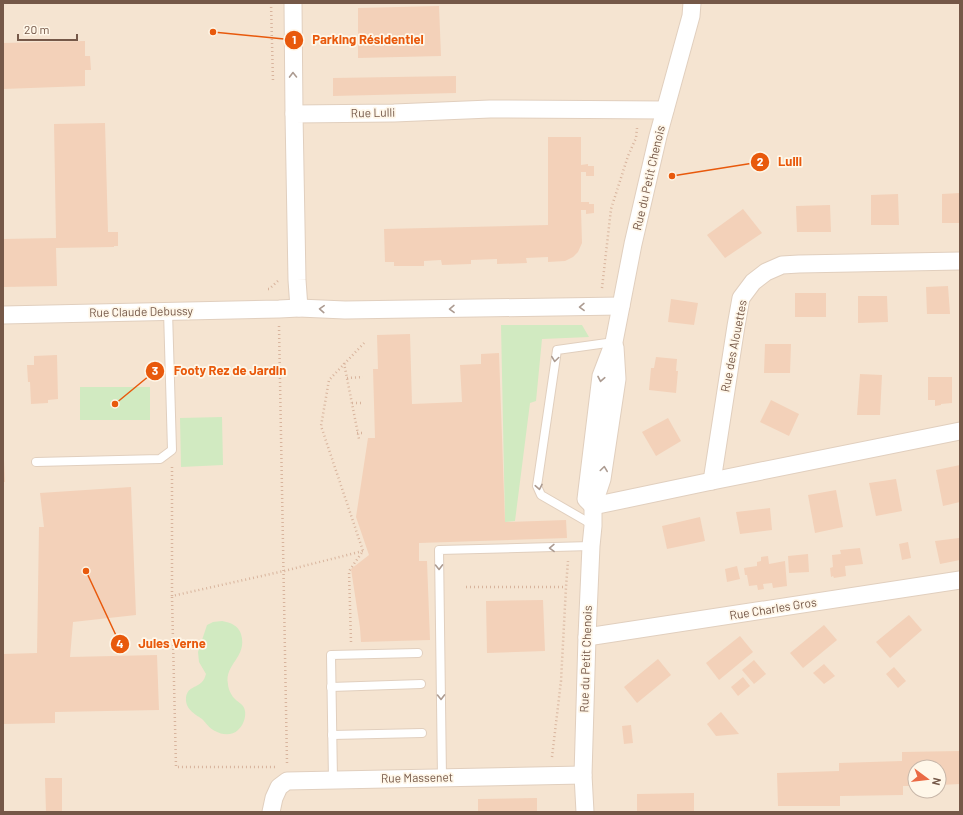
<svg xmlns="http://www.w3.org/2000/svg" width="963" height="815" font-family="Barlow,sans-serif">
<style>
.residential{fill:#f5e4d1;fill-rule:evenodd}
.green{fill:#d1eac1}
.building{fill:#f3d1b9}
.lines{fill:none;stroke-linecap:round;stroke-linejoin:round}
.lane-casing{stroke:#e1cfbe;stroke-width:10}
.street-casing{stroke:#e1cfbe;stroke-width:19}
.path{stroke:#d8b49d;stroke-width:2.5;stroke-dasharray:1 3;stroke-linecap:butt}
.lane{stroke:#fff;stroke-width:8}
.street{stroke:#fff;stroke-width:17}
.oneway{stroke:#ac9b91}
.labels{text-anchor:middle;stroke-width:3.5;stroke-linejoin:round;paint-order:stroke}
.street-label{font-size:12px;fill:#755848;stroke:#fff7e9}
.leader{fill:none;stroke:#e8590c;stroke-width:1.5}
.callout-dot{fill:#e8590c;stroke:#fff7e9;stroke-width:1.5}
.mark-label{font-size:12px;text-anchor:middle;font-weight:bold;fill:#fff}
.callout-label{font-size:13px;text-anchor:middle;font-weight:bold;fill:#e8590c;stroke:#fff7e9;stroke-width:3.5;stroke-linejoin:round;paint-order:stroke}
</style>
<rect width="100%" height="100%" fill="#fdf3e2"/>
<path class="residential" d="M3 3H960V812H3ZM915 767H939V791H915Z"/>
<g class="green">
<polygon points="582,325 589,337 542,339 536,401 530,403 515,521 505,522 501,325"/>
<rect x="80" y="387" width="70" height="33"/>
<polygon points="222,417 223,465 181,467 180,418"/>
<path d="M222 621C231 623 238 625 241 634 248 657 224 664 228 684 228 688 231 695 234 698 236 701 241 703 243 706 248 713 244 725 238 730 232 736 222 735 215 731 210 729 206 723 202 719 195 714 185 709 186 698 187 687 196 688 202 682 204 680 205 677 206 674L199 662 198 652 207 625 213 622Z"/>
</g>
<g class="building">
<polygon points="439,6 441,56 358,58 358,8"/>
<polygon points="85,41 85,56 90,56 91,70 85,70 85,86 3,89 3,43"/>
<polygon points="456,76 456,93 333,96 333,78"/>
<polygon points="105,123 108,232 118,232 118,246 114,246 114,247 56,248 57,286 3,287 3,239 56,238 54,124"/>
<polygon points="548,137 581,137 581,165 588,164 588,166 594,166 594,176 586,176 586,172 581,172 581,202 589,202 589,204 594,204 594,213 586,214 586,210 581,210 582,243 578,252 573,257 565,261 548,262 548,257 526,258 527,263 497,264 497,259 471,260 471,264 442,265 441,260 424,261 424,266 394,266 394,262 385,262 384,229 548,225"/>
<polygon points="960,193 960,223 942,223 942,194"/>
<polygon points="898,194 899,225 871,225 871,195"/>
<polygon points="830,205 831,232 797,232 796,206"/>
<polygon points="743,209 762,233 725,258 707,235"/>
<polygon points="948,286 950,314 927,314 926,287"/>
<rect x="795" y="293" width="31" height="24"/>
<polygon points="858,296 887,296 888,322 858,323"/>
<polygon points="671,299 698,303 694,325 668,322"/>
<polygon points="410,334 412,404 462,402 460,365 481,364 481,354 499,353 505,522 566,520 567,538 419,543 419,561 427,561 430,640 361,642 360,628 351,569 369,555 356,517 368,438 375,438 373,369 378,369 377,335"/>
<polygon points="765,344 791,344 790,373 764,373"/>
<polygon points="57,355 58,399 48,400 48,403 31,404 30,382 28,382 27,365 34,365 34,356"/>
<polygon points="656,357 677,359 676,371 678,371 676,393 649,390 651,368 654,368"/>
<polygon points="860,374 882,375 880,415 857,415"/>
<polygon points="928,377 952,377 952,403 941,404 941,405 935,406 935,400 928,400"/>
<polygon points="771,400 799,414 789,436 760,422"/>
<polygon points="668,418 681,441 656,456 642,432"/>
<polygon points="3,461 4,461 5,482 3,482"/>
<polygon points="960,465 960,502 943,506 936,470"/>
<polygon points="896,479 902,511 876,516 869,483"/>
<polygon points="131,487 136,615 73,622 70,657 157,655 159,710 55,712 55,723 3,724 3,654 37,653 39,527 44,527 40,493"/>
<polygon points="836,490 843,527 815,533 808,495"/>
<polygon points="770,508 772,530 740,534 736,512"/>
<polygon points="700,517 705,541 667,549 662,526"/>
<polygon points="959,538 960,544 960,560 940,564 935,541"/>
<polygon points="908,542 911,558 902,560 899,544"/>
<polygon points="860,548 863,564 845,566 846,576 834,578 833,576 831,577 830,568 833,567 832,555 841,554 840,550"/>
<polygon points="808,554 809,572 789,573 788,556"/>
<polygon points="768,556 769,564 785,561 787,586 773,588 772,583 763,584 764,589 758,590 757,585 749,586 747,575 745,575 744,568 757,566 757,562 761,561 761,557"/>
<polygon points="737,566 740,579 727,582 725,569"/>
<polygon points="543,600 545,651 487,653 486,601"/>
<polygon points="909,615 922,630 890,658 876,642"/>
<polygon points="824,625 837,640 803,668 790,653"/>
<polygon points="740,636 753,652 719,680 706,663"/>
<polygon points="658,659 671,675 637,703 624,687"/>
<polygon points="754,660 766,674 754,684 742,670"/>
<polygon points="824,664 835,676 824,684 813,673"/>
<polygon points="894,667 906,681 898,688 886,674"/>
<polygon points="743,677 750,686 738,696 731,687"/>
<polygon points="721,712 739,734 716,736 707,724"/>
<polygon points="631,725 633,743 624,744 622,726"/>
<polygon points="960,751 960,784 939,785 939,767 915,767 915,786 903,786 903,795 840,796 840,806 778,806 777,773 839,771 839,763 902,761 902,752"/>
<polygon points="45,778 62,778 62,812 46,812"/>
<polygon points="694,793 694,812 637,812 637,794"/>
<polygon points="537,798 537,812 478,812 478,799"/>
</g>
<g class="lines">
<g class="lane-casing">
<g id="lane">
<polyline points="36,462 160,459 172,450 168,311"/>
<polyline points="593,525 541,495 537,486 557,350 614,342"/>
<polyline points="331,687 421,684"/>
<polyline points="332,735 422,733"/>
<polyline points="442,778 439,550 591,546"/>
<polyline points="333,780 331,655 418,653"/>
</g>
</g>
<g class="street-casing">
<g id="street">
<polyline points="293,3 294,114"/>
<polyline points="299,308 345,310 621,306"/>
<polyline points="3,315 279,309 299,308 297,280 294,114 394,113 490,109 665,110"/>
<polyline points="712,481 736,326 741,298 753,282 766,272 782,265 799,264 960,261"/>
<polyline points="593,506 586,499 601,376 614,342 633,244 658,136 691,16 692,3"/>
<polyline points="593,506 712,481 960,431"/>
<polyline points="587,637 960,580"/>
<polyline points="271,812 274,798 279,787 287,781 583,775"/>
<polyline points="585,812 583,775 587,637 591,546 593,526 593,506 602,479 617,379 615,347"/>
</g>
</g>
<g class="path">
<polyline points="271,3 273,81"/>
<polyline points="602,288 611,209 628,156 636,138 637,128"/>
<polyline points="268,289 269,289 279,280"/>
<polyline points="279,326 287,763"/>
<polyline points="344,363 359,439"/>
<polyline points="347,378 363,377"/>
<polyline points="352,403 364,403"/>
<polyline points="357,433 365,433"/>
<polyline points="172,467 172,596 284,571 363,551"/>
<polyline points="466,587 566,587"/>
<polyline points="172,597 176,767 275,767"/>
<polyline points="351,642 349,571 363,551 321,426 329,380 366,341"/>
<polyline points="552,757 561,681 566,587 568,561"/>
</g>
<use href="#lane" class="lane"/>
<use href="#street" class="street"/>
</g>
<defs><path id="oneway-chevron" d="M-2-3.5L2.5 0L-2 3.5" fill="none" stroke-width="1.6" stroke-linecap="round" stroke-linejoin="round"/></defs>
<g class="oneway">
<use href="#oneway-chevron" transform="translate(293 75) rotate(-91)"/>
<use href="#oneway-chevron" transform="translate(582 307) rotate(179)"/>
<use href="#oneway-chevron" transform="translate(322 309) rotate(-177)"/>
<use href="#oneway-chevron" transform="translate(452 309) rotate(179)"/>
<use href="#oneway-chevron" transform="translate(555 359) rotate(98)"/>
<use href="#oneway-chevron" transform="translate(601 379) rotate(101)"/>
<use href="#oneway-chevron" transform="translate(604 469) rotate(-82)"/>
<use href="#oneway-chevron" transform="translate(539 487) rotate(79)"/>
<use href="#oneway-chevron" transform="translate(552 548) rotate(179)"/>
<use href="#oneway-chevron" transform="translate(439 567) rotate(89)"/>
<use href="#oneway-chevron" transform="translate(441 697) rotate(89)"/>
</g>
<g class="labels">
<g class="street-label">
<text transform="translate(373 113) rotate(-1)" y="4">Rue Lulli</text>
<text transform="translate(649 178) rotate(-77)" y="4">Rue du Petit Chenois</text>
<text transform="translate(141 312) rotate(-1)" y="4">Rue Claude Debussy</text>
<text transform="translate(734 346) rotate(-79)" y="4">Rue des Alouettes</text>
<text transform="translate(773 609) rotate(-9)" y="4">Rue Charles Gros</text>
<text transform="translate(586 659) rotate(-88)" y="4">Rue du Petit Chenois</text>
<text transform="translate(417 778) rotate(-1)" y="4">Rue Massenet</text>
</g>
</g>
<path class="leader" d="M213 32L294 40M672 176L760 162M115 404L155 371M86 571L120 644"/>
<g class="callout-dot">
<circle cx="213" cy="32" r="4"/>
<circle cx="672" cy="176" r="4"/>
<circle cx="115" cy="404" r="4"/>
<circle cx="86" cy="571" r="4"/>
<circle cx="294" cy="40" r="10"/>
<circle cx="760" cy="162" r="10"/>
<circle cx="155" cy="371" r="10"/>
<circle cx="120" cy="644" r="10"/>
</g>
<g class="mark-label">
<text x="294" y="44">1</text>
<text x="760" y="166">2</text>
<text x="155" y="375">3</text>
<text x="120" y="648">4</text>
</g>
<g class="callout-label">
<text x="368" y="44">Parking Résidentiel</text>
<text x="790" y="166">Lulli</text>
<text x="230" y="375">Footy Rez de Jardin</text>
<text x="172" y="648">Jules Verne</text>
</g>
<rect width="963" height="815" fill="none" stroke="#755848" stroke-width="8"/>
<g transform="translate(927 779) rotate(105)"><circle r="19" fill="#fff7e9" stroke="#c8b7a9"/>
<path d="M0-3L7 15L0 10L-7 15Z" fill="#ea6a44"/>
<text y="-6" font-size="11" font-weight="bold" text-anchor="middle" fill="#755848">N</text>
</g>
<path d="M18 34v6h59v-6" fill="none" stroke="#755848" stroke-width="2"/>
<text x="24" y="34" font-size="12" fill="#755848" stroke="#fff7e9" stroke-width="3" paint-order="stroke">20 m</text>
</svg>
